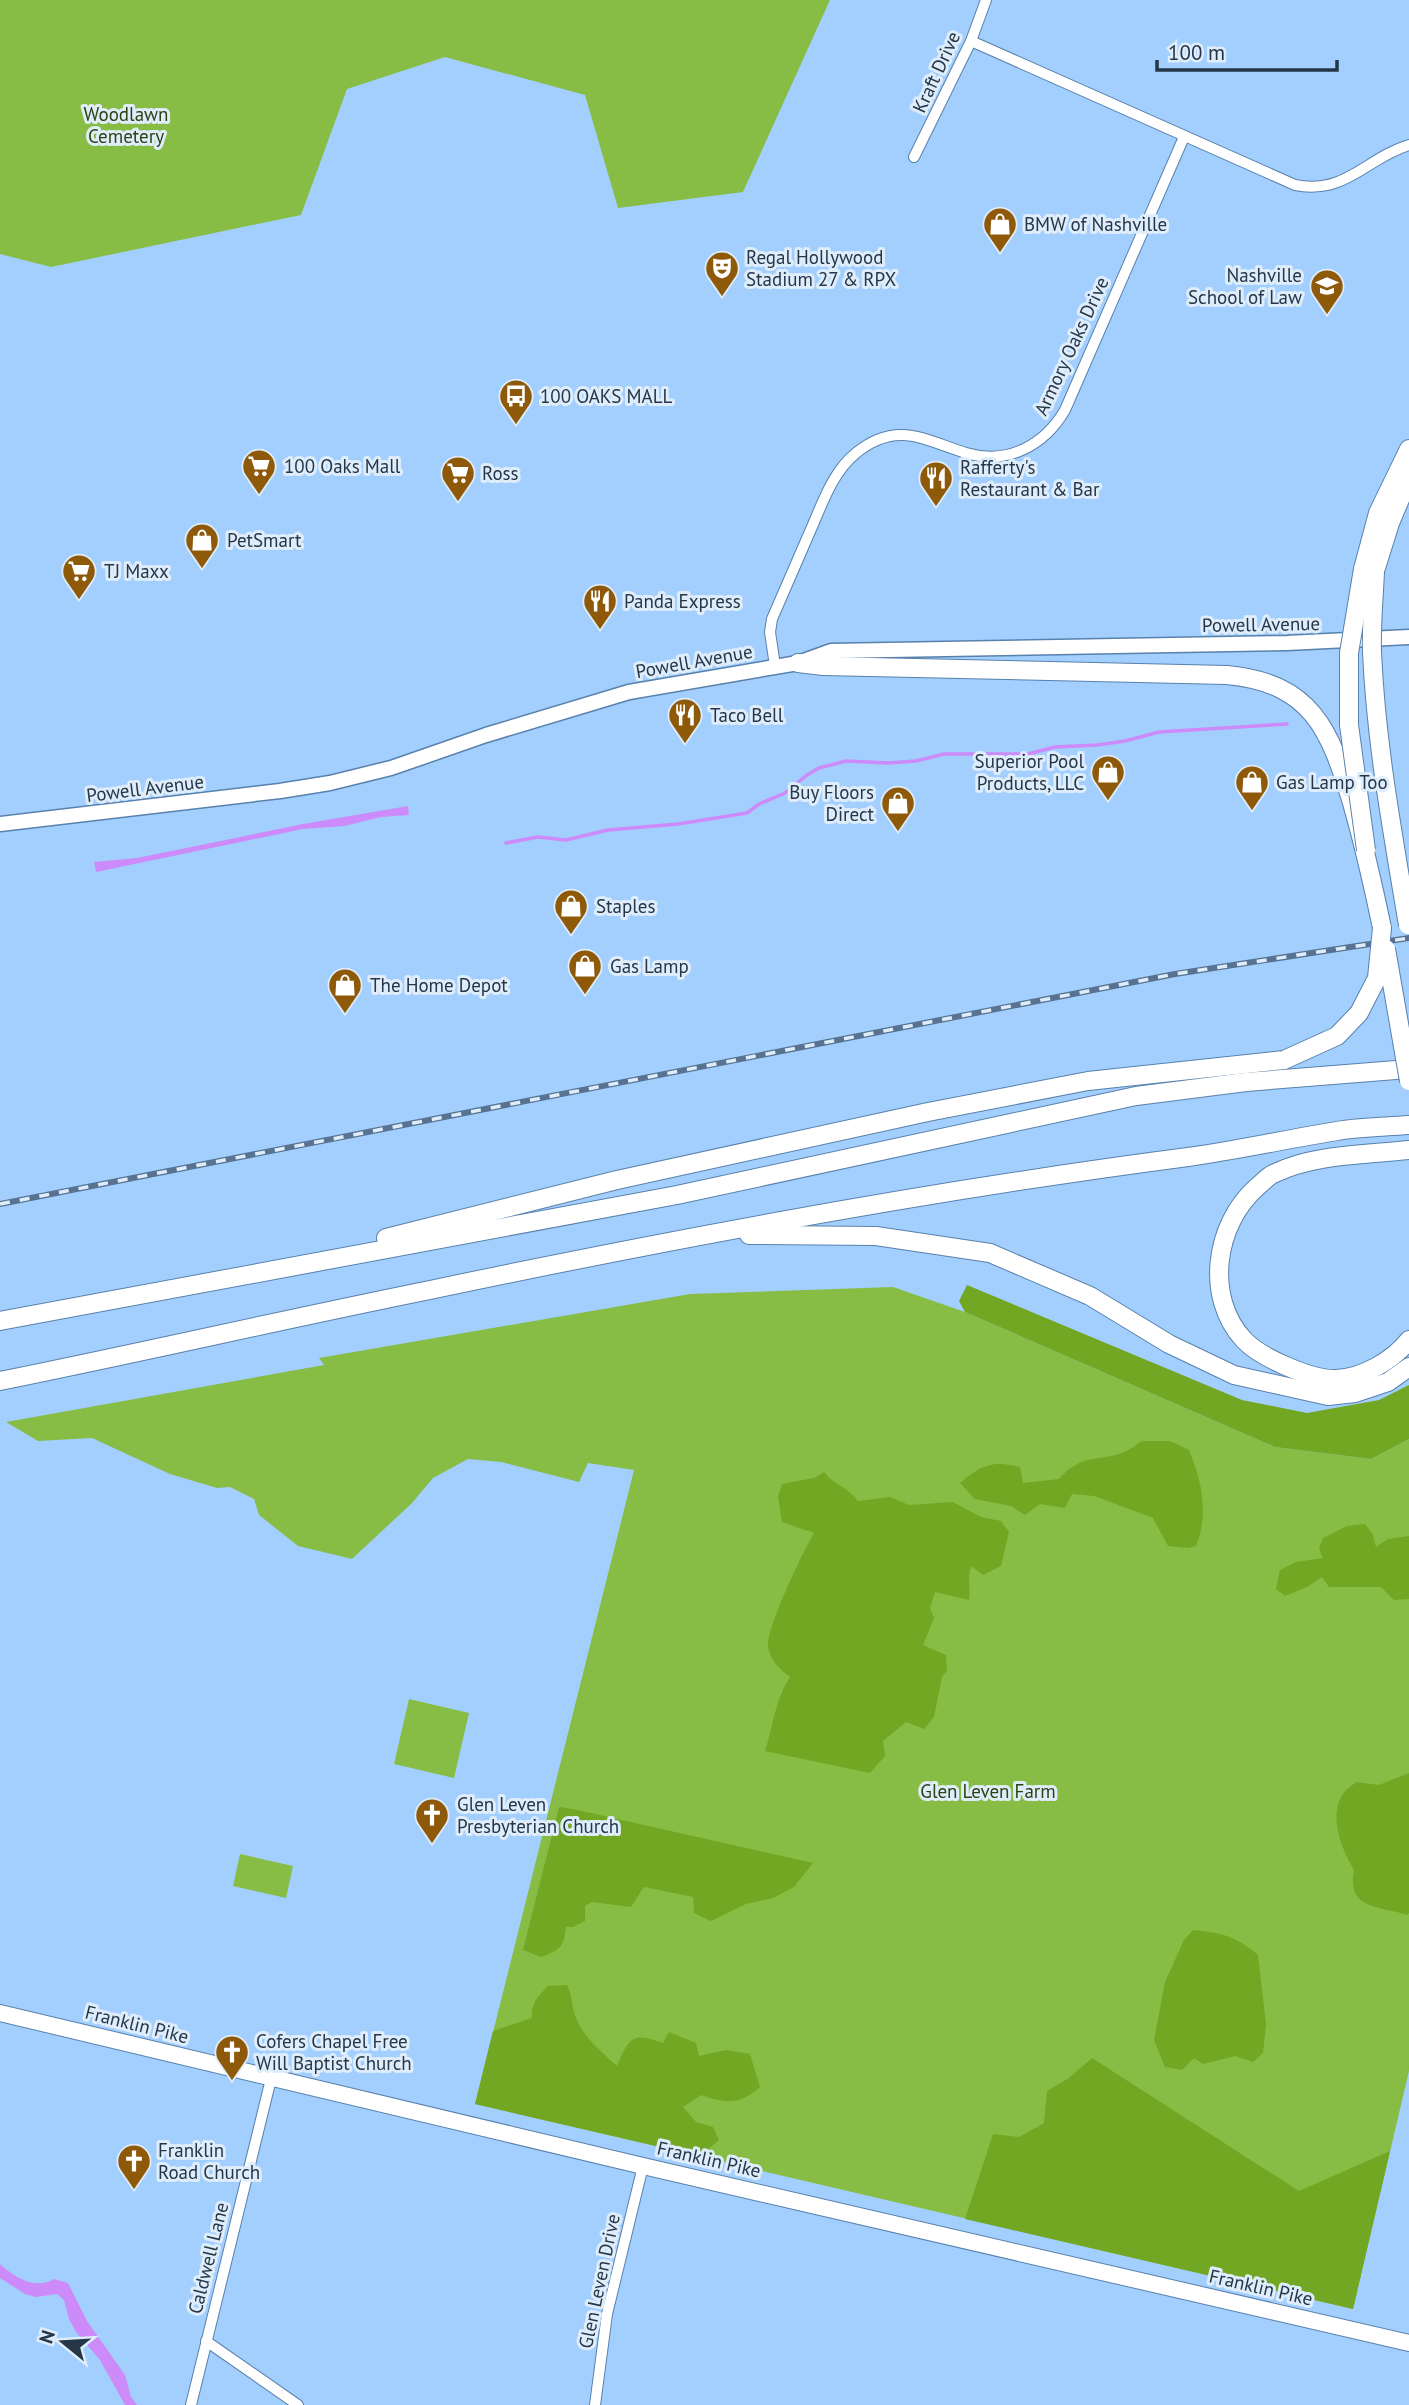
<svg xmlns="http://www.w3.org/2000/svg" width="1409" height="2405" font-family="'PT Sans',sans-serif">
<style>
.green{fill:#87bd45}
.forest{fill:#71a723}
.water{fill:#cc8bf9}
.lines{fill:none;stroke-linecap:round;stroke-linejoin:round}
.stream{stroke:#cc8bf9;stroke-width:3.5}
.street-casing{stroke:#5881ac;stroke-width:12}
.secondary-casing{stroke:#5881ac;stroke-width:17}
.primary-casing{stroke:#5881ac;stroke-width:18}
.highway-casing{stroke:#5881ac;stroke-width:20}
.street{stroke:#fff;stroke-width:10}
.secondary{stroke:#fff;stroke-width:14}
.primary{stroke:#fff;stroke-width:16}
.highway{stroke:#fff;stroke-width:18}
.rail-casing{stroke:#577391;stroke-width:6}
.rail{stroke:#dfedfb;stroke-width:3.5;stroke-dasharray:10;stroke-linecap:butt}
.highway-bridge-casing{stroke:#5881ac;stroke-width:20;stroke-linecap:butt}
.highway-bridge{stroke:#fff;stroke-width:18}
.labels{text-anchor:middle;stroke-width:6;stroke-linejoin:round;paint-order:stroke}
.street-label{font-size:19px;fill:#243648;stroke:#dfedfb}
.park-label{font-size:19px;fill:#2c4211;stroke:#dfedfb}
.poi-label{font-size:19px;fill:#243648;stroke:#dfedfb;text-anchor:start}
</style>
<rect width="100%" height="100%" fill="#a3cffe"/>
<g class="green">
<polygon points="0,0 830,0 743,192 618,208 585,95 445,57 347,89 301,215 51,267 0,254"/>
<polygon points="893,1287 965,1312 1275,1447 1371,1459 1409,1439 1409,2071 1353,2309 475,2104 634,1470 588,1463 579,1482 501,1462 468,1459 433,1478 412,1503 352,1559 298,1546 259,1515 254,1499 230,1487 217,1488 170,1474 92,1438 38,1441 6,1422 324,1365 319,1358 690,1294"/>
<polygon points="409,1699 469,1713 454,1778 394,1764"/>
<polygon points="240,1854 293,1866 286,1898 233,1886"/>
</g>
<g class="forest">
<polygon points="967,1285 1242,1400 1307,1413 1379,1400 1409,1385 1409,1439 1371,1459 1275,1447 965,1312 959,1301"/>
<path d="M1142 1441H1170L1189 1450C1202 1482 1209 1513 1196 1546L1188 1548 1168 1546 1153 1518 1094 1496 1072 1494 1065 1508 1040 1504 1025 1515 1011 1506 975 1499 960 1483C981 1465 992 1460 1020 1467L1023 1483 1059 1479C1081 1454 1095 1462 1122 1453 1129 1450 1136 1445 1142 1441Z"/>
<path d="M824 1472C835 1486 847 1486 858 1501L890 1497 909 1505 953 1502 981 1517 1001 1521 1009 1532 1001 1566 983 1575 971 1566C967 1578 971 1588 969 1600L935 1592 930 1608 934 1618 923 1645 946 1655 947 1671 942 1677 934 1717 924 1729 906 1722 883 1741 885 1756 870 1773 765 1751C774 1724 774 1703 790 1677 779 1668 771 1662 768 1647 766 1628 803 1552 814 1533L782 1522 778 1497 782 1484 814 1478Z"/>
<polygon points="1365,1524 1373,1535 1376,1547 1388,1539 1409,1536 1409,1599 1394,1600 1381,1587 1329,1587 1322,1577 1307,1587 1285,1596 1276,1589 1280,1570 1296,1562 1323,1558 1319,1549 1323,1538 1347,1526"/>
<path d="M1409 1773V1913L1407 1915C1380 1906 1346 1910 1354 1870 1342 1850 1328 1816 1343 1794 1346 1789 1352 1786 1356 1782L1379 1785Z"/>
<path d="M559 1807 573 1809 813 1863 794 1887 773 1898 746 1904 711 1921 694 1913 693 1897 644 1887 631 1907 592 1902 585 1906V1921L573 1927H566C564 1947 560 1950 541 1957L523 1950Z"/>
<path d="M1193 1930C1222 1933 1236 1936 1258 1955L1266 2024 1263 2053 1253 2062 1235 2056 1203 2064 1194 2058 1182 2070 1165 2067 1154 2040 1165 1982 1184 1940Z"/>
<path d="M567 1985C571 1994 572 2003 574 2012 580 2035 601 2051 617 2066 629 2038 632 2031 663 2043L669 2032 696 2043 699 2056 726 2050 750 2054 760 2087C739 2105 727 2104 701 2095L683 2107 696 2122 713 2127 719 2140 700 2156 475 2104 493 2031 532 2018C531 2003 538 1996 548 1986Z"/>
<polygon points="1092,2058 1299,2191 1390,2151 1353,2309 965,2219 993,2134 1019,2137 1044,2123 1047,2091 1069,2078"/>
</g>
<g class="water">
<polygon points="408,806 409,815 381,817 344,826 303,829 96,872 94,862 137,858 303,824"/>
<path d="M0 2264C15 2278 35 2290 54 2279L68 2283 87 2321 125 2375 131 2397 137 2405H125L100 2360 76 2332 69 2319 64 2300 57 2294 36 2297 25 2294 0 2278Z"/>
</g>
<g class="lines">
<polyline class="stream" points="506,843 538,837 566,840 608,830 678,824 747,813 759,804 785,793 807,775 819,768 846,761 888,763 916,761 944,754 1028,754 1055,747 1097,745 1125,741 1159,732 1287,724"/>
<g class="street-casing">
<g id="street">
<path d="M971 41 1295 185C1346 195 1366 158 1409 145"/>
<polyline points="914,157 971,41 986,0"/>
<path d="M775 666 770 632 772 619C784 591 796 564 808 536 821 508 831 473 856 453 897 420 924 440 966 453 1007 465 1044 446 1065 410L1184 137"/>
<polyline points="206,2341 298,2405"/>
<polyline points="191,2405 271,2079"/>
<polyline points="595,2405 607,2314 643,2166"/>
</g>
</g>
<g class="secondary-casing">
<polyline id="secondary" points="0,824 280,791 330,783 391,768 486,735 629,692 798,663 831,651 1287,643 1409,637"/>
</g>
<g class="primary-casing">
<polyline id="primary" points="0,2013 643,2166 1409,2343"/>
</g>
<g class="highway-casing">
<g id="highway">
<polyline points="1363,569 1378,513 1409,449"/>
<polyline points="1375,571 1390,523 1409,478"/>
<path d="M798 663 823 666 1227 675C1312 683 1330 730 1352 803 1364 845 1373 885 1382 928"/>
<path d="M1409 1150C1364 1155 1314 1154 1273 1174 1267 1177 1262 1183 1257 1187 1215 1224 1204 1297 1244 1340 1261 1358 1312 1380 1336 1379 1363 1378 1393 1360 1409 1340"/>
<polyline points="749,1235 876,1236 990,1253 1090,1296 1169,1344 1234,1375 1328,1396 1355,1393 1388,1382 1409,1367"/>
<polyline points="386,1238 617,1180 928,1112 1088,1081 1284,1060"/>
<polyline points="0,1321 677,1195 1136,1096 1246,1082 1409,1069"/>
<path d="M0 1381C144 1352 286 1319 430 1290 681 1237 934 1190 1188 1157 1239 1150 1287 1139 1337 1131 1361 1127 1385 1127 1409 1125"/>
</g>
</g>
<use href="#street" class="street"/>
<use href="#secondary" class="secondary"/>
<use href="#primary" class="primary"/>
<use href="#highway" class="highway"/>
<g class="rail-casing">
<polyline id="rail" points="0,1204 1175,974 1409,938"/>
</g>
<use href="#rail" class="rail"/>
<g class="highway-bridge-casing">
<g id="highway-bridge">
<polyline points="1363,569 1349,653 1349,725 1366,850"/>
<path d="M1375 571C1374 598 1371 625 1372 652 1376 744 1393 835 1408 925"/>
<polyline points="1386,949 1409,1081"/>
<polyline points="1284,1060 1337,1036 1359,1013 1377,978 1382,928"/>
</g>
</g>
<use href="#highway-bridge" class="highway-bridge"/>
</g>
<defs>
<g id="shop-pin" transform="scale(1.75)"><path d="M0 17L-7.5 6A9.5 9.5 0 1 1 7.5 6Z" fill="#8e5a09" stroke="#dfedfb"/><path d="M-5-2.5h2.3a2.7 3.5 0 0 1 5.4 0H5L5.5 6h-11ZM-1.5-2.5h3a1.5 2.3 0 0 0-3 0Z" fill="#fff"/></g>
<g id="theatre-pin" transform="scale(1.75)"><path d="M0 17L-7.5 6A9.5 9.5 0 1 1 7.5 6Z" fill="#8e5a09" stroke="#dfedfb"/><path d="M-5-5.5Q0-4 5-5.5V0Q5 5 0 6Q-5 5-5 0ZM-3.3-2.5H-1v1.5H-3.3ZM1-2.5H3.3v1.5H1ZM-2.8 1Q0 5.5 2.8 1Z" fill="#fff"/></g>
<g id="university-pin" transform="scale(1.75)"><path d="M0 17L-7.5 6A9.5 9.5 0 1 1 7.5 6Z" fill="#8e5a09" stroke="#dfedfb"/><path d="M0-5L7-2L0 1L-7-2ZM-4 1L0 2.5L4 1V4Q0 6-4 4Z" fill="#fff"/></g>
<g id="bus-pin" transform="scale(1.75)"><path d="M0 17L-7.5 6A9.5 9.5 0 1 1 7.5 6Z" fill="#8e5a09" stroke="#dfedfb"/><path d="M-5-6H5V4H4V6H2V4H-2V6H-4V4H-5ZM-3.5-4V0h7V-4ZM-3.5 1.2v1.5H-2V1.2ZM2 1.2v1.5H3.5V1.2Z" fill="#fff"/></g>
<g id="supermarket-pin" transform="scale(1.75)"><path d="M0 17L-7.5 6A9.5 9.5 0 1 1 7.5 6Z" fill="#8e5a09" stroke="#dfedfb"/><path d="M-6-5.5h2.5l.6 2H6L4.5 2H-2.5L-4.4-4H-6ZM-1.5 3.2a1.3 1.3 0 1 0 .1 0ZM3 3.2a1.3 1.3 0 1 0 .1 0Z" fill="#fff"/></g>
<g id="restaurant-pin" transform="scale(1.75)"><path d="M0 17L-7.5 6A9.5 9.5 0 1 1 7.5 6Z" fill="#8e5a09" stroke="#dfedfb"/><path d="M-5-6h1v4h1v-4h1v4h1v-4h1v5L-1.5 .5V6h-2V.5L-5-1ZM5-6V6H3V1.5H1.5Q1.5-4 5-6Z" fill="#fff"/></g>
<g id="church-pin" transform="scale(1.75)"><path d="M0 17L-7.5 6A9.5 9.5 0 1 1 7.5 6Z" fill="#8e5a09" stroke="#dfedfb"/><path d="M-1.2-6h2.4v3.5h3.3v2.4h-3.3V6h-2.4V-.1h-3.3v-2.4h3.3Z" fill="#fff"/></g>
</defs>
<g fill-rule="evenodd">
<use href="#shop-pin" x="1000" y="224"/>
<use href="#theatre-pin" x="722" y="268"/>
<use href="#university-pin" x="1327" y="286"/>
<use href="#bus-pin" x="516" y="396"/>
<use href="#supermarket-pin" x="259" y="466"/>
<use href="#supermarket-pin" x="458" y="473"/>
<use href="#restaurant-pin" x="936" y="478"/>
<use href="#shop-pin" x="202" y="540"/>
<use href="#supermarket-pin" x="79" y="571"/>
<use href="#restaurant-pin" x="600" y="601"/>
<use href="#restaurant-pin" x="685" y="715"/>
<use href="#shop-pin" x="1108" y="772"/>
<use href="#shop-pin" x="1252" y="782"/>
<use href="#shop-pin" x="898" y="803"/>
<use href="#shop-pin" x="571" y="906"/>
<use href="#shop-pin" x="585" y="966"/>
<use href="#shop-pin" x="345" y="985"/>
<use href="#church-pin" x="432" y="1815"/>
<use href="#church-pin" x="232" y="2052"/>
<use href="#church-pin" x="134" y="2161"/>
</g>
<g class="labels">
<g class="street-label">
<text transform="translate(936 72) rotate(-65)" y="7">Kraft Drive</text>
<text transform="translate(1071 346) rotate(-65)" y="7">Armory Oaks Drive</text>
<text transform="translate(1261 624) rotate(-1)" y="7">Powell Avenue</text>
<text transform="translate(694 661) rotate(-10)" y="7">Powell Avenue</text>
<text transform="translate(145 788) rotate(-7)" y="7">Powell Avenue</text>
<text transform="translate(137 2024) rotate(14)" y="7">Franklin Pike</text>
<text transform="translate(709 2159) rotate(13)" y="7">Franklin Pike</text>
<text transform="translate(208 2258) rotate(-76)" y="7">Caldwell Lane</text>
<text transform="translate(599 2281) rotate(-78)" y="7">Glen Leven Drive</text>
<text transform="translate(1261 2287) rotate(13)" y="7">Franklin Pike</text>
</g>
<g class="park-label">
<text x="126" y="121">Woodlawn<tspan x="126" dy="22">Cemetery</tspan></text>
<text x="988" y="1798">Glen Leven Farm</text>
</g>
<g class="poi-label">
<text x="1024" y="231">BMW of Nashville</text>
<text x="746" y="264">Regal Hollywood<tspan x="746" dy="22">Stadium 27 &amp; RPX</tspan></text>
<text x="1302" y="282" text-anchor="end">Nashville<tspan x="1302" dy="22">School of Law</tspan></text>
<text x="540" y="403">100 OAKS MALL</text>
<text x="284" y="473">100 Oaks Mall</text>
<text x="960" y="474">Rafferty's<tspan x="960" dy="22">Restaurant &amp; Bar</tspan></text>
<text x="482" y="480">Ross</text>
<text x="227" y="547">PetSmart</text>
<text x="104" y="578">TJ Maxx</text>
<text x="624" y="608">Panda Express</text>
<text x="710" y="722">Taco Bell</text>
<text x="1084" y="768" text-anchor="end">Superior Pool<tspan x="1084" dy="22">Products, LLC</tspan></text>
<text x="1276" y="789">Gas Lamp Too</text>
<text x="874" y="799" text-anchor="end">Buy Floors<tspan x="874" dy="22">Direct</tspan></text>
<text x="596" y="913">Staples</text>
<text x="610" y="973">Gas Lamp</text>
<text x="370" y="992">The Home Depot</text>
<text x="457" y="1811">Glen Leven<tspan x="457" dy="22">Presbyterian Church</tspan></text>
<text x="256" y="2048">Cofers Chapel Free<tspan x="256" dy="22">Will Baptist Church</tspan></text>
<text x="158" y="2157">Franklin<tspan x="158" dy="22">Road Church</tspan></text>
</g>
</g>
<g transform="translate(63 2342) rotate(288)" stroke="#dfedfb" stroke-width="5" paint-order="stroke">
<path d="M0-5L12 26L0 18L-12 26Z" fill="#243648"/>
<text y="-10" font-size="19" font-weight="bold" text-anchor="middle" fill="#243648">N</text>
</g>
<path d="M1157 60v10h180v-10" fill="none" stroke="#243648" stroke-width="3.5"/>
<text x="1168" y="60" font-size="21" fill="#243648" stroke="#dfedfb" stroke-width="5" paint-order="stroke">100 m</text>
</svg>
